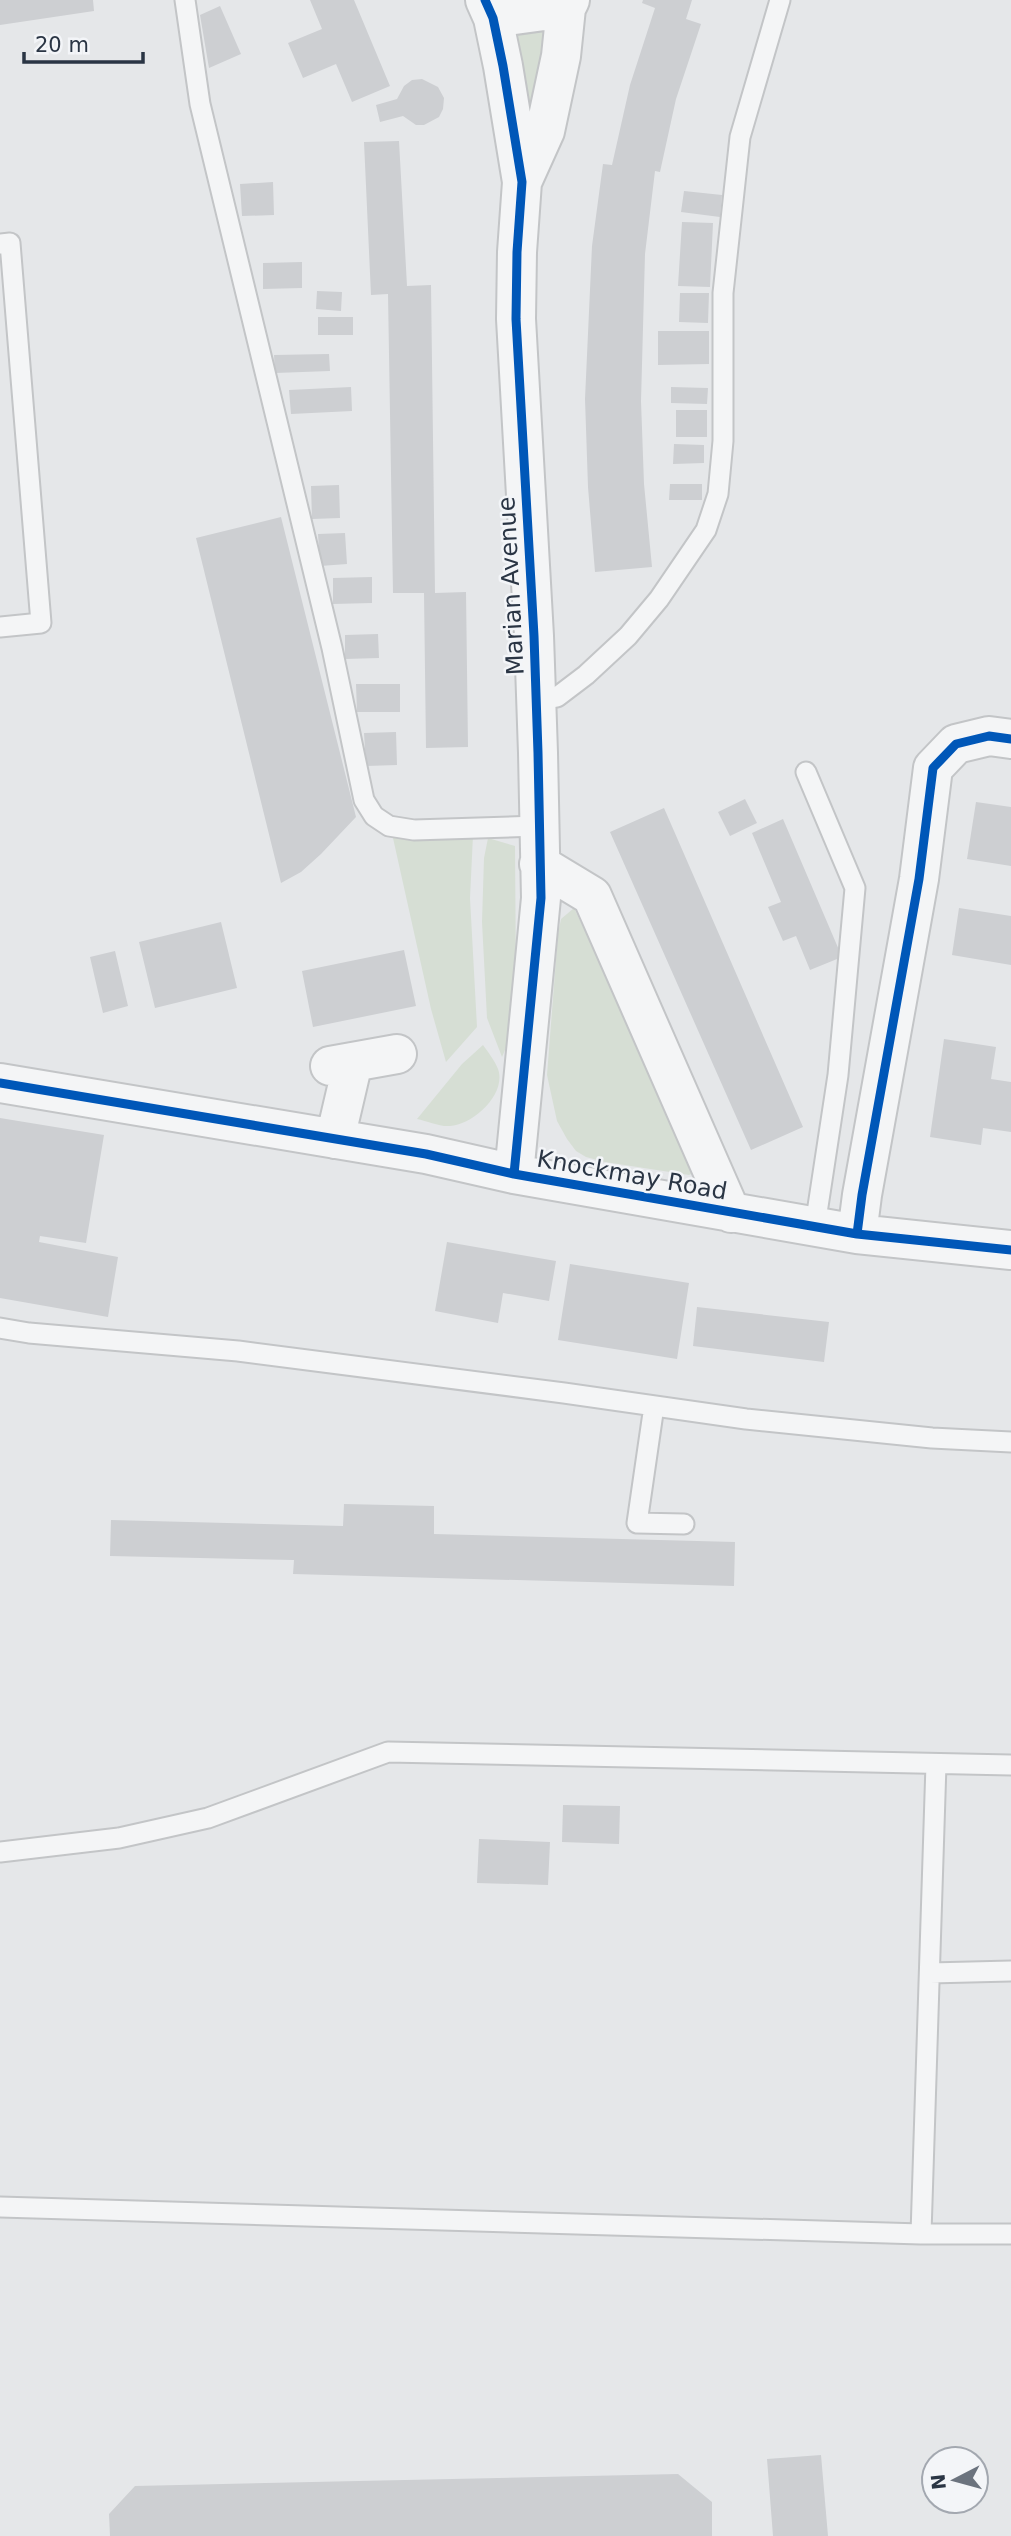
<svg xmlns="http://www.w3.org/2000/svg" width="1011" height="2536" viewBox="0 0 1011 2536" font-family="'DejaVu Sans',sans-serif">
<rect width="100%" height="100%" fill="#e5e7e9"/>
<path fill="#d6ded4" d="M 532,25 L 552,30 L 537,112 L 529,110 L 516,34 Z
M 473,835 L 470,898 L 477,1027 L 446,1062 L 431,1009 L 393,838 Z
M 488,838 L 515,846 L 516,982 L 512,1034 L 502,1057 L 487,1018 L 482,922 L 484,858 Z
M 574,908 L 696,1162 L 696,1172 L 689,1175 L 605,1162 L 586,1157 L 576,1151 L 567,1139 L 557,1121 L 547,1075 L 558,934 L 561,919 Z
M 483,1045 C 488,1052 495,1061 498,1069 C 507,1094 473,1125 450,1126 C 440,1127 427,1121 417,1119 L 462,1064 Z"/>
<path fill="#cdcfd2" d="M 0,0 L 93,0 L 94,11 L 0,25 Z
M 310,0 L 354,0 L 390,86 L 352,102 L 336,64 L 303,78 L 288,43 L 322,29 Z
M 643,0 L 692,0 L 686,19 L 701,24 L 676,99 L 660,172 L 655,171 L 645,254 L 641,401 L 644,484 L 652,567 L 595,572 L 588,487 L 585,399 L 592,246 L 603,164 L 612,165 L 630,85 L 655,8 L 642,3 Z
M 220,6 L 241,54 L 209,68 L 200,15 Z
M 422,79 L 438,87 L 444,98 L 443,109 L 439,117 L 424,125 L 416,125 L 403,116 L 380,122 L 376,105 L 397,99 L 404,86 L 412,80 Z
M 399,141 L 407,286 L 431,285 L 435,593 L 466,592 L 468,747 L 426,748 L 424,593 L 393,593 L 388,294 L 371,295 L 364,142 Z
M 273,182 L 274,215 L 242,216 L 240,184 Z
M 684,191 L 722,195 L 720,217 L 681,212 Z
M 682,222 L 713,223 L 710,287 L 678,286 Z
M 302,262 L 302,288 L 263,289 L 263,263 Z
M 317,291 L 342,292 L 341,311 L 316,309 Z
M 680,293 L 709,293 L 708,323 L 679,322 Z
M 318,317 L 353,317 L 353,335 L 318,335 Z
M 658,331 L 709,331 L 709,364 L 658,365 Z
M 329,354 L 330,371 L 275,373 L 274,355 Z
M 351,387 L 352,411 L 291,414 L 289,390 Z
M 671,387 L 708,388 L 707,404 L 671,403 Z
M 676,410 L 707,410 L 707,437 L 676,437 Z
M 674,444 L 704,445 L 704,463 L 673,464 Z
M 670,484 L 702,484 L 702,500 L 669,500 Z
M 339,485 L 340,518 L 312,519 L 311,486 Z
M 281,517 L 356,817 L 321,854 L 301,872 L 281,883 L 196,538 Z
M 345,533 L 347,564 L 320,566 L 318,534 Z
M 372,577 L 372,603 L 333,604 L 333,578 Z
M 378,634 L 379,658 L 345,659 L 345,635 Z
M 356,684 L 400,684 L 400,712 L 357,712 Z
M 396,732 L 397,765 L 366,766 L 364,733 Z
M 745,799 L 757,823 L 730,836 L 718,812 Z
M 976,802 L 1011,807 L 1011,866 L 967,859 Z
M 664,808 L 803,1127 L 751,1150 L 610,832 Z
M 783,819 L 842,957 L 810,970 L 796,936 L 783,941 L 768,907 L 781,902 L 752,833 Z
M 959,908 L 1011,916 L 1011,965 L 952,955 Z
M 221,922 L 237,988 L 155,1008 L 139,942 Z
M 404,950 L 416,1006 L 313,1027 L 302,971 Z
M 115,951 L 128,1006 L 103,1013 L 90,957 Z
M 944,1039 L 996,1047 L 991,1079 L 1011,1082 L 1011,1132 L 983,1128 L 981,1145 L 930,1137 Z
M 0,1118 L 104,1135 L 86,1243 L 40,1236 L 39,1242 L 118,1257 L 108,1317 L 0,1298 Z
M 447,1242 L 556,1261 L 549,1301 L 503,1293 L 498,1323 L 435,1311 Z
M 570,1264 L 689,1283 L 677,1359 L 558,1340 Z
M 697,1307 L 829,1322 L 824,1362 L 693,1346 Z
M 344,1504 L 434,1506 L 434,1534 L 735,1542 L 734,1586 L 293,1574 L 294,1560 L 110,1556 L 111,1520 L 343,1526 Z
M 563,1805 L 620,1806 L 619,1844 L 562,1842 Z
M 479,1839 L 550,1842 L 548,1885 L 477,1883 Z
M 821,2455 L 828,2536 L 773,2536 L 767,2459 Z
M 678,2474 L 712,2502 L 712,2536 L 110,2536 L 109,2514 L 135,2486 Z"/>
<g fill="none" stroke-linecap="round" stroke-linejoin="round">
<defs>
<path id="lane" d="M 185,0 L 200,104 L 332,648 L 364,800 L 374,816 L 389,826 L 414,830 L 538,826
M 0,244 L 10,243 L 41,623 L 0,627
M 536,701 L 557,697 L 586,675 L 628,636 L 659,599 L 706,530 L 718,494 L 723,441 L 723,293 L 740,137 L 780,0
M 806,772 L 855,888 L 838,1075 L 815,1226
M 0,1328 L 29,1333 L 238,1351 L 564,1393 L 746,1419 L 932,1438 L 1011,1442
M 654,1406 L 637,1523 L 684,1524
M 0,1852 L 119,1838 L 208,1818 L 388,1752 L 1011,1765
M 930,1973 L 1011,1971
M 0,2207 L 921,2234 L 1011,2234
M 921,2234 L 936,1764"/>
<path id="street" d="M 485,0 L 493,18 L 503,66 L 522,182 L 517,252 L 516,319 L 534,636 L 538,753 L 541,898 L 514,1174
M 493,18 L 566,8
M 522,182 L 545,131 L 561,56 L 566,8 L 570,0
M 539,864 L 592,896 L 731,1213
M 330,1066 L 397,1054
M 0,1083 L 426,1154 L 514,1174 L 857,1234 L 1011,1250
M 335,1139 L 353,1062
M 857,1234 L 862,1195 L 919,879 L 933,768 L 956,744 L 989,736 L 1011,739"/>
</defs>
<use href="#lane" stroke="#c3c5c7" stroke-width="23"/>
<use href="#street" stroke="#c3c5c7" stroke-width="42"/>
<use href="#lane" stroke="#f4f5f6" stroke-width="19"/>
<use href="#street" stroke="#f4f5f6" stroke-width="38"/>
<defs>
<path id="cycleway" d="M 485,0 L 493,18 L 503,66 L 522,182 L 517,252 L 516,319 L 534,636 L 538,753 L 541,898 L 514,1174
M 0,1083 L 426,1154 L 514,1174 L 857,1234 L 1011,1250
M 857,1234 L 862,1195 L 919,879 L 933,768 L 956,744 L 989,736 L 1011,739"/>
</defs>
<use href="#cycleway" stroke="#f3f5f8" stroke-width="13"/>
<use href="#cycleway" stroke="#0057b8" stroke-width="9"/>
</g>
<g text-anchor="middle" dominant-baseline="central" stroke-width="5" stroke-linejoin="round" paint-order="stroke">
<g font-size="24" fill="#2a3544" stroke="#f3f5f8">
<text transform="translate(511 586) rotate(-93)">Marian Avenue</text>
<text transform="translate(632 1175) rotate(10)">Knockmay Road</text>
</g>
</g>
<g transform="translate(955 2480) rotate(264)"><circle r="33" fill="#f3f5f8" stroke="#a3a8b0" stroke-width="2"/>
<path d="M0-5L12 26L0 18L-12 26Z" fill="#6b737e"/>
<text y="-10" font-size="19" font-weight="bold" text-anchor="middle" fill="#2a3544">N</text>
</g>
<path d="M24 52v10h119v-10" fill="none" stroke="#2a3544" stroke-width="3.5"/>
<text x="35" y="52" font-size="21" fill="#2a3544" stroke="#f3f5f8" stroke-width="5" paint-order="stroke">20 m</text>
</svg>
